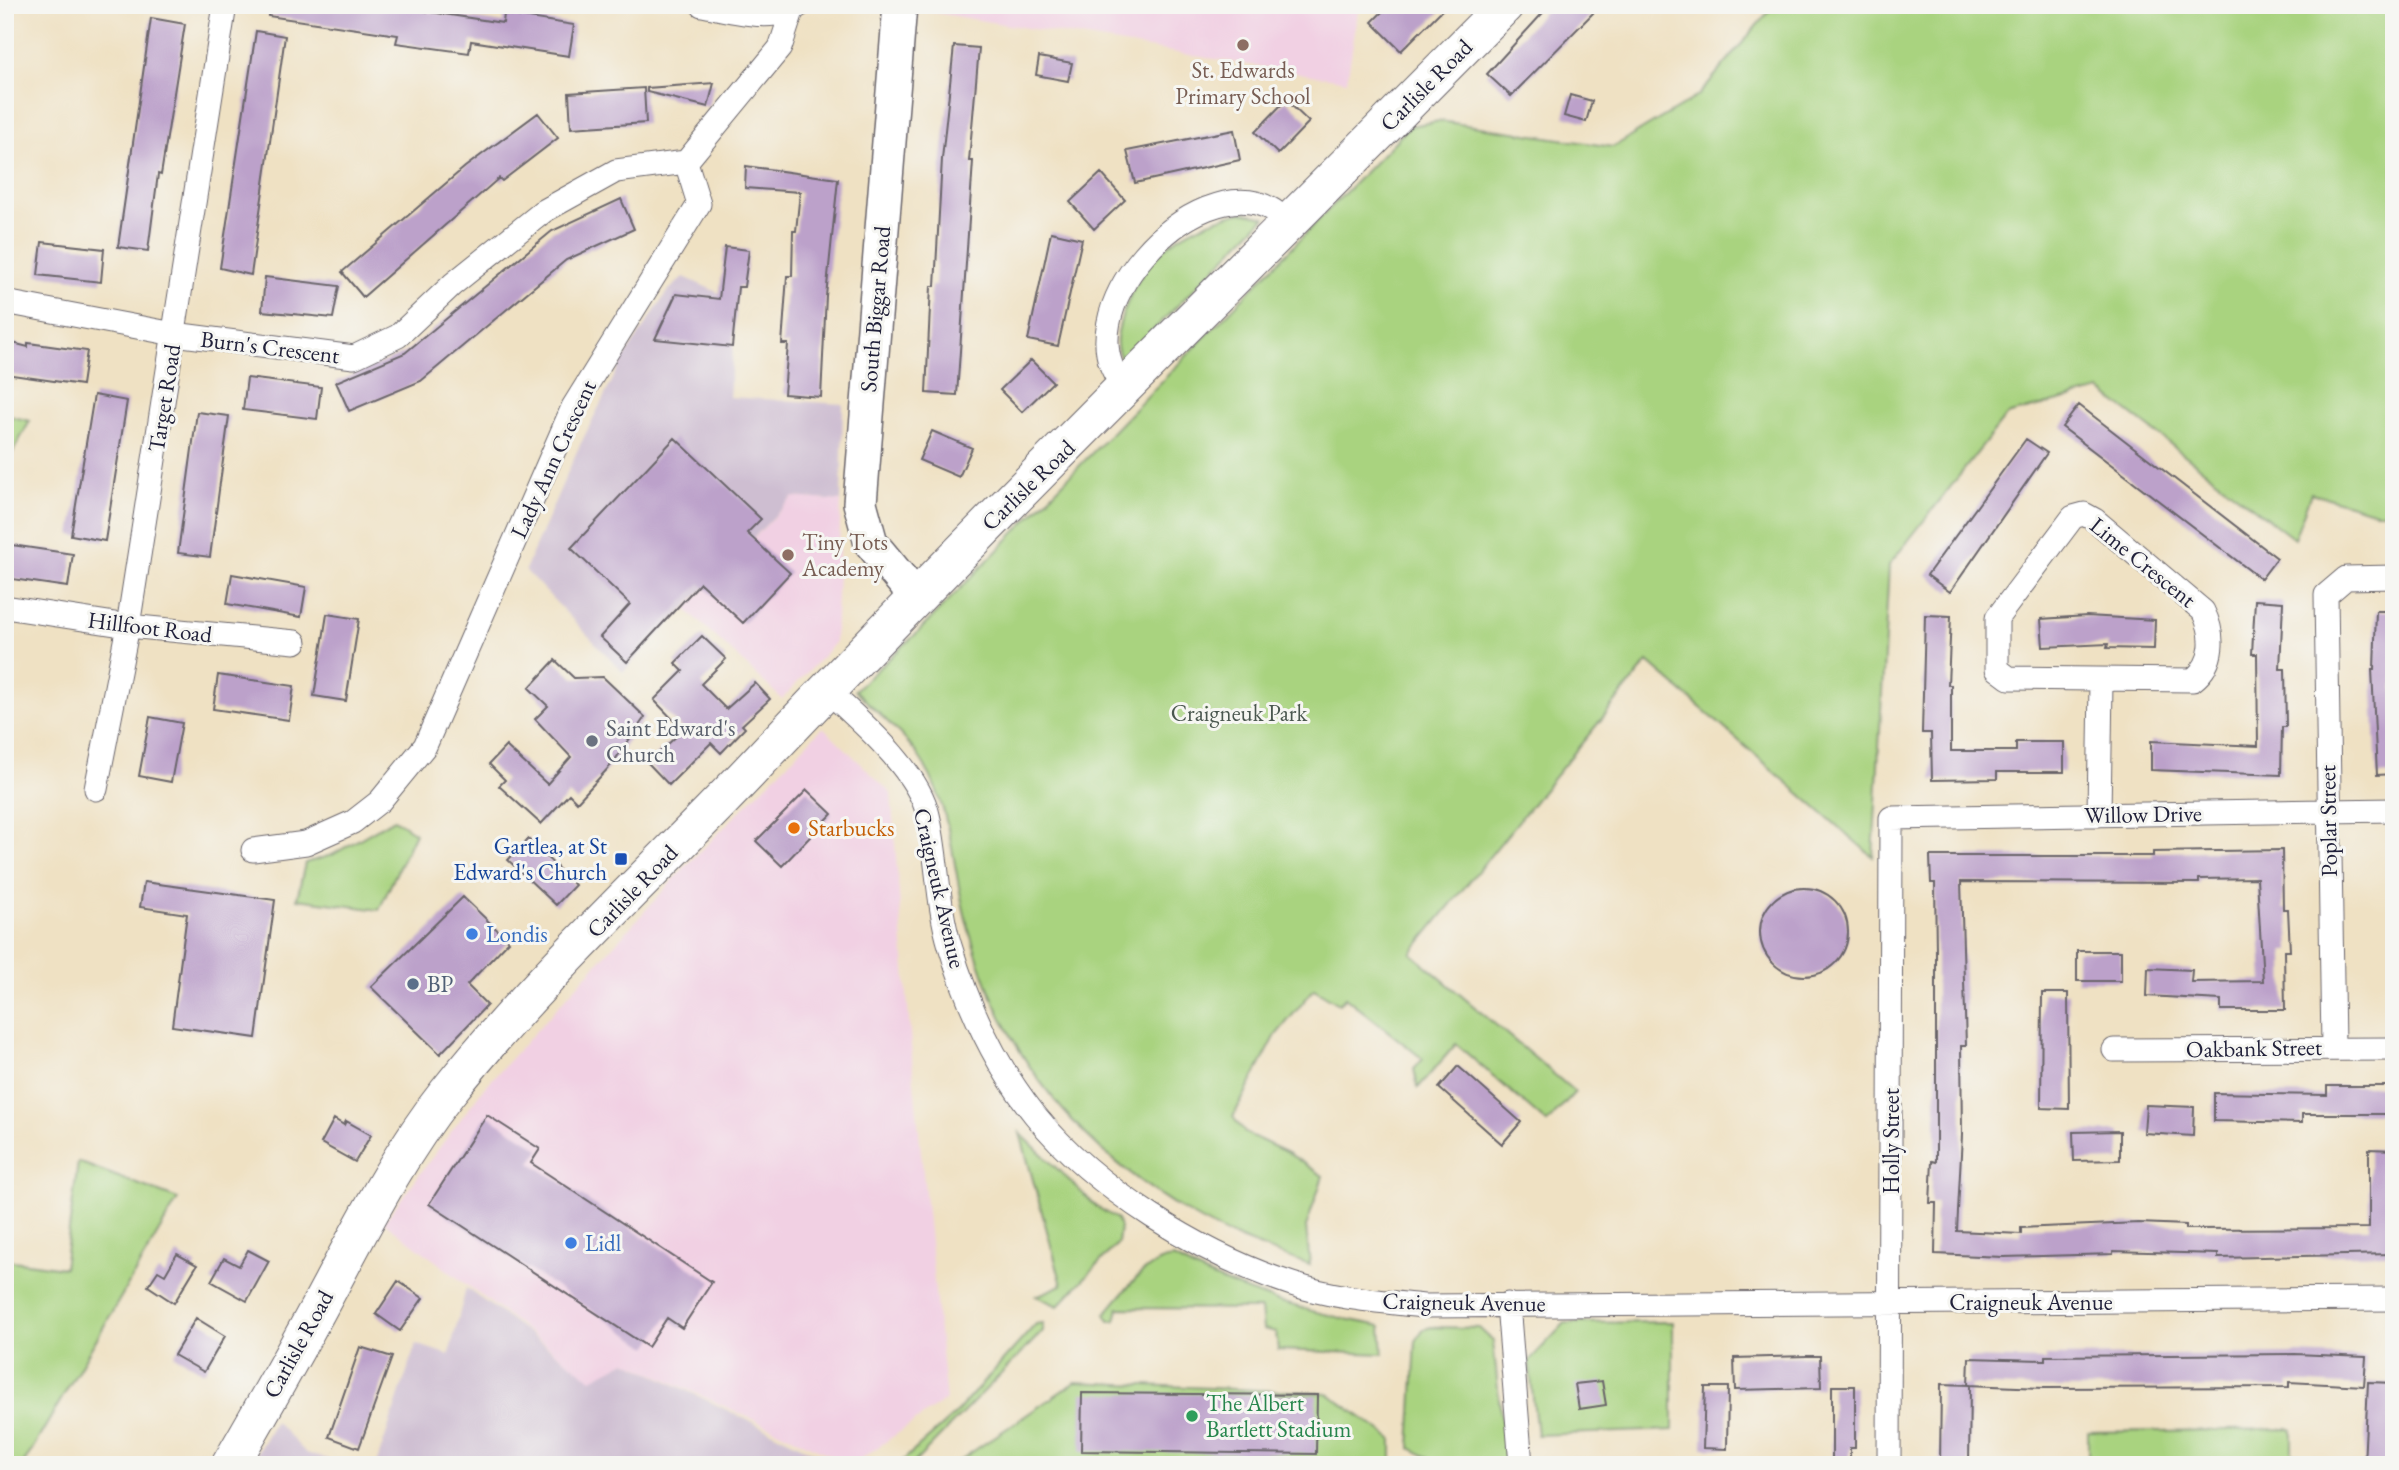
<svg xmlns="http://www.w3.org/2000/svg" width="2399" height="1470" viewBox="0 0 2399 1470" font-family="'EB Garamond',serif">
<rect width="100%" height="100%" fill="#f6f6f2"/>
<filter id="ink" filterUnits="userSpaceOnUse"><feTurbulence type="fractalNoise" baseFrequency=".0143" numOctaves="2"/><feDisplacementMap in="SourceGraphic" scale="14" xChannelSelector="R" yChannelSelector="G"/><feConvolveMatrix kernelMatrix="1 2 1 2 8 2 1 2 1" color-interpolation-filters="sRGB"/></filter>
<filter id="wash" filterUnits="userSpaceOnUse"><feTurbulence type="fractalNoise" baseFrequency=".00686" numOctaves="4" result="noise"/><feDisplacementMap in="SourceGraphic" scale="28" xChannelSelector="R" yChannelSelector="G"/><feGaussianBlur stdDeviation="1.57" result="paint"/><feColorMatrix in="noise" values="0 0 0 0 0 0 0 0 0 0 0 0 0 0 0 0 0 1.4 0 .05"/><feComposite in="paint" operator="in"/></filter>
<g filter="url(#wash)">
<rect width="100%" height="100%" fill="#efe1c3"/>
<path fill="#f1d0e3" d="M 918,5 L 1359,5 L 1347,81 L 918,10 Z
M 793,497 L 841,501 L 835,643 L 782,699 L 686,609 Z
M 823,727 L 891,793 L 914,1083 L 946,1400 L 852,1465 L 626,1361 L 592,1380 L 384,1222 L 483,1089 L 684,868 Z"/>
<path fill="#cebed1" d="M 684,277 L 737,301 L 729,397 L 843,404 L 841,501 L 793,497 L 623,672 L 525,570 L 577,451 L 622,361 L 668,291 Z
M 466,1288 L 592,1379 L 626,1361 L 840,1465 L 376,1465 L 416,1344 L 449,1355 Z
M 275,1421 L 306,1453 L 349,1465 L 250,1465 Z"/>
<path fill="#a9d37f" stroke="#667a5d" stroke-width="2" d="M 1774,5 L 2394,5 L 2394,512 L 2376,512 L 2311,493 L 2294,539 L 2100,390 L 2007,415 L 1889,565 L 1873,857 L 1648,662 L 1411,953 L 1575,1092 L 1547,1123 L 1456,1044 L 1418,1088 L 1414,1069 L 1423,1059 L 1345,997 L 1339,1004 L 1314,989 L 1276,1035 L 1233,1117 L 1245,1133 L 1288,1153 L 1323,1176 L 1306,1227 L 1310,1265 C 1269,1250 1226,1236 1188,1213 C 1090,1154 1015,1072 979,962 C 973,944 967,925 963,906 C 951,853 949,796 915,751 C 898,729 874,710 855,690 L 917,633 L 1410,126 L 1440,121 L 1613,147 L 1698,96 Z
M 1242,212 L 1265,217 L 1123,361 C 1113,348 1117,334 1121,320 C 1141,256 1178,227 1242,212 Z
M 5,415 L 30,421 L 5,466 Z
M 394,819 L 415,833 L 379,910 L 297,899 L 305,863 L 332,855 Z
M 1020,1133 L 1097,1207 L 1117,1219 L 1120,1227 L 1118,1243 L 1058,1306 L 1036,1296 L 1062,1285 Z
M 78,1162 L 178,1199 L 23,1465 L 5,1465 L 5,1260 L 64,1268 Z
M 1173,1258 C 1239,1293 1307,1313 1381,1326 L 1383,1354 L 1278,1350 L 1276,1332 L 1263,1329 L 1261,1309 L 1118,1308 L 1115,1321 L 1109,1321 L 1105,1314 C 1124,1293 1144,1261 1173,1258 Z
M 1673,1322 L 1673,1430 L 1537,1435 L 1529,1361 L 1565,1323 Z
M 1043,1323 L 1043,1331 L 912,1465 L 898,1465 L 954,1415 L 1036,1324 Z
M 1432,1327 L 1479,1328 L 1493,1341 L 1506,1465 L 1428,1465 L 1428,1457 L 1410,1448 L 1416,1341 L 1424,1329 Z
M 1075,1382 L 1327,1393 L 1392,1439 L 1392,1465 L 953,1465 Z
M 2292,1429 L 2292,1454 L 2302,1454 L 2302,1465 L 2088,1465 L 2088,1432 Z"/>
<g id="blocks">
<path fill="#bca1ca" d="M 269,5 L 385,5 L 503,23 L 504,14 L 574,25 L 569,56 L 471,41 L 469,53 L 396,43 L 398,35 L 268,16 Z
M 1389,5 L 1447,5 L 1401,51 L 1372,22 Z
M 1550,5 L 1601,5 L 1511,96 L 1487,74 Z
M 151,18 L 185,24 L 161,175 L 158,174 L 148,251 L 118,247 Z
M 256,31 L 285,36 L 251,275 L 220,268 Z
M 954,46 L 979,48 L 969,161 L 973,161 L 957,395 L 926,393 L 931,286 L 935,286 L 942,159 Z
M 1039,57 L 1072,63 L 1068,81 L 1036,75 Z
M 714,83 L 708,107 L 647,92 L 647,88 Z
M 644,88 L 646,123 L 571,128 L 569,93 Z
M 1570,95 L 1592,101 L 1586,122 L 1564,116 Z
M 1286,100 L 1309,122 L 1278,154 L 1255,132 Z
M 538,113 L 558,138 L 502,181 L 499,178 L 363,297 L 342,272 L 465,167 Z
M 1234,130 L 1240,160 L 1135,183 L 1127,151 Z
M 746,166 L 838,179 L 826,296 L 821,397 L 784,394 L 788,344 L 782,344 L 787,276 L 792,276 L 793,231 L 796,231 L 800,192 L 745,188 Z
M 1101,173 L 1125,200 L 1094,229 L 1070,202 Z
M 621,199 L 634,229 L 566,260 L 421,381 L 349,411 L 336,382 L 405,353 L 552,231 Z
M 1051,232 L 1082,239 L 1058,346 L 1028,340 Z
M 42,242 L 104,249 L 101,282 L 38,275 Z
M 725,247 L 749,250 L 744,287 L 738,287 L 732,347 L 655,339 L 676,294 L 719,299 Z
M 265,277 L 339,286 L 333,318 L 262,311 Z
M 5,341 L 28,347 L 28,343 L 87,351 L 82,385 L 5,374 Z
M 1031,360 L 1053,382 L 1022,412 L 1000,390 Z
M 247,378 L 321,387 L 317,419 L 243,410 Z
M 94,395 L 127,401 L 105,541 L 71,535 Z
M 2079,405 L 2277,558 L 2261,579 L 2062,427 Z
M 197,412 L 229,416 L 210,557 L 178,553 Z
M 932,431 L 972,448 L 959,477 L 919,460 Z
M 675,438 L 761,519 L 747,533 L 790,573 L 743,623 L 700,583 L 627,662 L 600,637 L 630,604 L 571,548 Z
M 2026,439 L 2047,453 L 1950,592 L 1927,575 Z
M 5,544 L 73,554 L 68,587 L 5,578 Z
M 232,574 L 306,587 L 301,617 L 227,604 Z
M 2255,600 L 2283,602 L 2280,669 L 2285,669 L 2286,727 L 2282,727 L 2281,775 L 2151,770 L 2151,741 L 2258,746 L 2257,654 L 2252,654 Z
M 2376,611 L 2394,611 L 2394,774 L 2377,775 L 2372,669 L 2374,669 Z
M 327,614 L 359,619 L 346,701 L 314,696 Z
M 1925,615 L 1951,616 L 1948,685 L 1951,685 L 1951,751 L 2016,751 L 2016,742 L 2064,742 L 2064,772 L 1997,772 L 1997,779 L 1932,780 L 1931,733 L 1922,733 Z
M 2087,616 L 2155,620 L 2154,649 L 2107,648 L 2108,644 L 2043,647 L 2041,619 Z
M 702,636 L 726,659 L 701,684 L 726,709 L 755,683 L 770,699 L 742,725 L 745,728 L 721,753 L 711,743 L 669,785 L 648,763 L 683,730 L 654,700 L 683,671 L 675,663 Z
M 555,660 L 574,678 L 603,677 L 645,717 L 612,764 L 577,802 L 569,794 L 541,824 L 499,786 L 505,780 L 489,764 L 506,746 L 547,784 L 571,757 L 535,719 L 548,706 L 529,688 Z
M 218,675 L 294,686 L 289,720 L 213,709 Z
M 150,717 L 182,723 L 171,782 L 139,776 Z
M 807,790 L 832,814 L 782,866 L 756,841 Z
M 528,839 L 575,885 L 556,905 L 508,860 Z
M 2282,850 L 2283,909 L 2288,909 L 2290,951 L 2284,951 L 2285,1010 L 2221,1010 L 2221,1000 L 2147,996 L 2148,968 L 2192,970 L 2191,982 L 2263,981 L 2257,878 L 2199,879 L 2199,883 L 1961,882 L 1966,1046 L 1961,1046 L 1962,1135 L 1957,1231 L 2021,1234 L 2021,1228 L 2139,1223 L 2186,1225 L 2186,1229 L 2369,1228 L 2369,1149 L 2394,1150 L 2394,1205 L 2389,1205 L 2391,1254 L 2218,1258 L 2218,1254 L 2113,1251 L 2113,1254 L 2003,1257 L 1935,1254 L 1936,1203 L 1930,1203 L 1932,1161 L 1936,1162 L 1936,952 L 1935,883 L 1931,883 L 1930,856 L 2153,856 L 2153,852 Z
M 144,882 L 275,900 L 256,1038 L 172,1026 L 187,914 L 140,907 Z
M1760 932a44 44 0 1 1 88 0a44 44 0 1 1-88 0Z
M 463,897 L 509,941 L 467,985 L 487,1005 L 440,1054 L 371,987 Z
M 2077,951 L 2121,951 L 2121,981 L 2077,981 Z
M 2042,993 L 2068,993 L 2069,1109 L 2041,1108 Z
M 1458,1066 L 1521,1122 L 1502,1144 L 1439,1088 Z
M 2327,1086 L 2389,1086 L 2390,1114 L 2302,1114 L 2302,1123 L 2214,1121 L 2214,1093 L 2327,1095 Z
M 2146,1105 L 2194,1107 L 2193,1136 L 2144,1133 Z
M 487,1115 L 540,1149 L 531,1163 L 712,1282 L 682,1328 L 667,1318 L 648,1347 L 429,1204 Z
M 334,1119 L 344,1125 L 346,1121 L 371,1135 L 355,1162 L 321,1143 Z
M 2120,1131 L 2120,1160 L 2074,1161 L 2073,1132 Z
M 248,1250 L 269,1261 L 247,1301 L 211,1281 L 224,1258 L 239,1266 Z
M 177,1254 L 197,1265 L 174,1303 L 148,1286 L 158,1271 L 165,1275 Z
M 398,1281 L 423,1298 L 400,1331 L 376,1314 Z
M 196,1318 L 225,1336 L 204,1372 L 174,1355 Z
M 360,1347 L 392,1357 L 359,1448 L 329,1437 Z
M 2295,1354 L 2366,1357 L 2364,1386 L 2289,1382 L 2289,1387 L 2045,1388 L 1968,1385 L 1969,1358 L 2045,1360 L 2045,1356 Z
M 1807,1356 L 1820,1356 L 1821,1388 L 1735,1390 L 1734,1358 Z
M 1602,1381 L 1606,1405 L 1579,1409 L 1575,1384 Z
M 2368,1382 L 2394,1383 L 2393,1465 L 2364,1465 Z
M 1941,1384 L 1970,1385 L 1969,1465 L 1940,1465 Z
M 1832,1386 L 1855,1386 L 1855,1448 L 1850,1448 L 1850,1465 L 1832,1465 Z
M 1705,1387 L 1728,1387 L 1727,1449 L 1703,1448 Z
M 1082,1393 L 1317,1395 L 1316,1454 L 1081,1451 Z"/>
</g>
</g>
<g filter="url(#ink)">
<use href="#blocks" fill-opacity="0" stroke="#6a656b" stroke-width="2"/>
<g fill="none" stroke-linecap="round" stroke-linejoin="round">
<defs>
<path id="street" d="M 702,5 C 731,10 774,24 800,5
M 5,302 L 174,334 L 354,357 L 398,336 L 453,284 L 544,211 L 616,171 L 686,162
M 1126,388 C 1056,316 1196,166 1271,209 C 1277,212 1282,218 1287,223
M 2084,514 L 2095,520 L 2203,611 C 2215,635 2215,663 2193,680 L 2009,678 L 1997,669 L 1997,618 L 2073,517 Z
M 5,607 L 128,626 L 295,642
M 827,690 C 860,721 918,770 928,815 C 938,858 937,904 950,946 C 968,1006 995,1065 1035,1115 C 1095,1189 1202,1255 1292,1284 C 1334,1298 1379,1301 1423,1306 L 2394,1299
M 96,789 L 128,626 L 225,5
M 2099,815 L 2101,682
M 253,850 L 306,843 L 353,822 L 380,801 L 425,746 L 573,407 L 699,204 L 686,162 L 780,48 L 792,11
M 2333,1047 L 2326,595 L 2346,578 L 2394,577
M 2114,1050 L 2394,1049
M 1508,1304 L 1521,1465
M 1889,1465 L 1891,818 L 2394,810"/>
<path id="secondary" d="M 900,5 L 860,503 L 871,543 L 915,596"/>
<path id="primary" d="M 230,1465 C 263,1408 295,1352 326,1294 C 363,1225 398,1155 447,1093 C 538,978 648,878 749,772 C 995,511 1253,261 1505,5"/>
</defs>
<use href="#street" stroke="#6a656b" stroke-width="25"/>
<use href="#secondary" stroke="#6a656b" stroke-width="36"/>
<use href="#primary" stroke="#6a656b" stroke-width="39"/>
<use href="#street" stroke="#fff" stroke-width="23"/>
<use href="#secondary" stroke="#fff" stroke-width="33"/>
<use href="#primary" stroke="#fff" stroke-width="37"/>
</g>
</g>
<g fill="#8d6e63" stroke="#f6f6f2" stroke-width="2.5">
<circle cx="1243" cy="45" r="7"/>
<circle cx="788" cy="555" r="7"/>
</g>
<circle fill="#6b7280" stroke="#f6f6f2" stroke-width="2.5" cx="592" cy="741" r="7"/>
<circle fill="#e8710a" stroke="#f6f6f2" stroke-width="2.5" cx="794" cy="828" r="7"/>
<rect fill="#1a4fb4" stroke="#f6f6f2" stroke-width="2.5" x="614" y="852" width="14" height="14" rx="3.5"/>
<g fill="#3f7fe0" stroke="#f6f6f2" stroke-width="2.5">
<circle cx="472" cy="934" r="7"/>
<circle cx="571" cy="1243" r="7"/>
</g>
<circle fill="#5c6f8a" stroke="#f6f6f2" stroke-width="2.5" cx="413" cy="984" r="7"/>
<circle fill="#2e9e5b" stroke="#f6f6f2" stroke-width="2.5" cx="1192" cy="1416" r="7"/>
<g text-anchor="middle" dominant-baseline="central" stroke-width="6" stroke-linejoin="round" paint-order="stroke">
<g font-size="23" fill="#785e54" stroke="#f6f6f2">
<text x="1243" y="70">St. Edwards<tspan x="1243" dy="26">Primary School</tspan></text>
<text x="802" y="542" text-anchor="start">Tiny Tots<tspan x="802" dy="26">Academy</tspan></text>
</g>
<g font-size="23" fill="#22223b" stroke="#f6f6f2">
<text transform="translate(1426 85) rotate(-45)">Carlisle Road</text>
<text transform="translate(875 309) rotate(-85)">South Biggar Road</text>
<text transform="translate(270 347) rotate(7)">Burn's Crescent</text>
<text transform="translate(164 398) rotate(-81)">Target Road</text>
<text transform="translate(553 459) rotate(-65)">Lady Ann Crescent</text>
<text transform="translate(1028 485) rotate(-44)">Carlisle Road</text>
<text transform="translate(2143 562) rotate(39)">Lime Crescent</text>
<text transform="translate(150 627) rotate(7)">Hillfoot Road</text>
<text transform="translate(2143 814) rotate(-1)">Willow Drive</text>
<text transform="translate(2328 821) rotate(-91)">Poplar Street</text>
<text transform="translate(940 888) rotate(77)">Craigneuk Avenue</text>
<text transform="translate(632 891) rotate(-46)">Carlisle Road</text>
<text transform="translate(2254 1048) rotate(-1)">Oakbank Street</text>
<text transform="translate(1891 1141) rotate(-90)">Holly Street</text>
<text transform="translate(1464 1302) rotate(1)">Craigneuk Avenue</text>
<text x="2031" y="1302">Craigneuk Avenue</text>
<text transform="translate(298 1344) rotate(-61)">Carlisle Road</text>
</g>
<g font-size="23" fill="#4a574f" stroke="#f6f6f2">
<text x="1239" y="713">Craigneuk Park</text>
</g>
<g font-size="23" fill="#5b616d" stroke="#f6f6f2" text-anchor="start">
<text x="606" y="728">Saint Edward's<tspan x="606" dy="26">Church</tspan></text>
</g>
<g font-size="23" fill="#c56008" stroke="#f6f6f2" text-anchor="start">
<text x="808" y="828">Starbucks</text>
</g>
<g font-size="23" fill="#164399" stroke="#f6f6f2" text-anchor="end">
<text x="607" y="846">Gartlea, at St<tspan x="607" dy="26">Edward's Church</tspan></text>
</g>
<g font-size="23" fill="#366cbe" stroke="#f6f6f2" text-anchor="start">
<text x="486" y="934">Londis</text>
<text x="585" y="1243">Lidl</text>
</g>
<g font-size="23" fill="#4e5e75" stroke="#f6f6f2" text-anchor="start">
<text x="427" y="984">BP</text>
</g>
<g font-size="23" fill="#27864d" stroke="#f6f6f2" text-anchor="start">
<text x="1206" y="1403">The Albert<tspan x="1206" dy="26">Bartlett Stadium</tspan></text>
</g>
</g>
<rect width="2399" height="1470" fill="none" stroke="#f6f6f2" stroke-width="28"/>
</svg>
